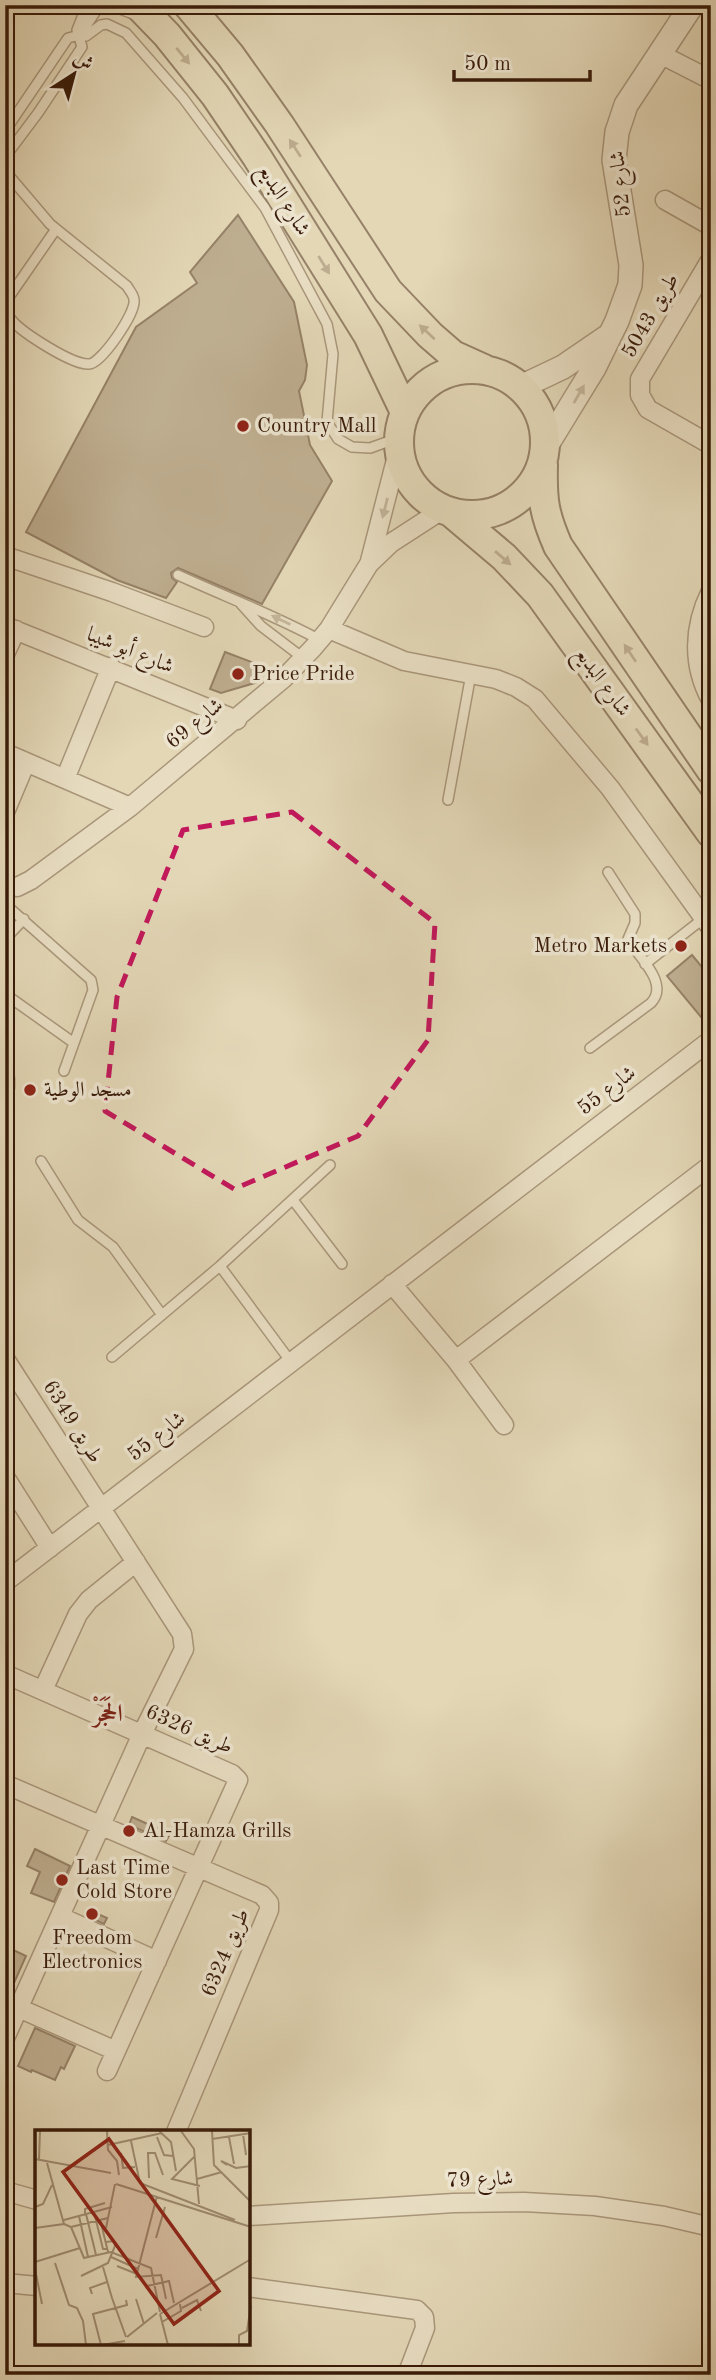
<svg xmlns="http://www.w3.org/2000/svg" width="716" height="2380" viewBox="0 0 716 2380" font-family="'Old Standard TT',Amiri,serif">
<rect width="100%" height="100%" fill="#e3d7b7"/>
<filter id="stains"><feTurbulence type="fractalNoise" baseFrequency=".00286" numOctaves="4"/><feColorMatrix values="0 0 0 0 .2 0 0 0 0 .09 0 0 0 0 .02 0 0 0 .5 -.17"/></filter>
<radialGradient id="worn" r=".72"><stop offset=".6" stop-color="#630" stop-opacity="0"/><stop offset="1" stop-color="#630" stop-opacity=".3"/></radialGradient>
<path fill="#917d63" stroke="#391b09" stroke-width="2" d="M 238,215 L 294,302 L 307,365 L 305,380 L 299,391 L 310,445 L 332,481 L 262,604 L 178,568 L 171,573 L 172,578 L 177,582 L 166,598 L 117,580 L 26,532 L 136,327 L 197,283 L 190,272 Z
M 225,652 L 262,666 L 258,682 L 221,693 L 210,689 Z
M 692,955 L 711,978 L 711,1029 L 667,976 Z
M 132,1817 L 170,1834 L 166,1841 L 129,1825 Z
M 35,1849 L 70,1866 L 54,1902 L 31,1893 L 40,1872 L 27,1866 Z
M 91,1911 L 107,1918 L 104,1924 L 89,1917 Z
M 9,1948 L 26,1956 L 10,1992 L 5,1991 L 5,1957 Z
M 35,2028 L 75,2046 L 64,2069 L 61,2067 L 55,2080 L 32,2070 L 31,2072 L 18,2066 Z"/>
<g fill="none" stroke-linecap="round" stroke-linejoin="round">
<defs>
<path id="service" d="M 110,5 L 138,16
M 80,35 L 86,36 L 101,25 L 107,24 L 126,33 L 183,98 L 265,208 L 327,324 L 333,354 L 327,422 L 338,439 L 352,447 L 370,448 L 398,438
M 5,131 L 68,38 L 80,35 L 100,5
M 5,157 L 38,113 L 82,47 L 77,30 L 87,5
M 5,171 L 50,224 L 127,286 C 129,290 134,295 134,300 C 136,313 101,364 89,364 C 72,365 19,331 10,318 C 5,311 7,305 9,297 L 56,229
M 178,575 C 226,597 274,615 320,640
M 241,604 L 261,626 L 303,658
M 448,800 L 471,674
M 5,904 L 91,980 L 93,990 L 64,1071
M 5,939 L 24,919
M 645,964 L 704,918
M 5,994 L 74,1043
M 590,1048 L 651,1003 C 670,983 638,957 628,939 L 635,923 L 635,914 L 608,872
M 41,1161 L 78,1220 L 113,1247 L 162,1315
M 293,1200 L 342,1264
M 220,1266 L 291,1362
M 112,1357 L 220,1266 L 330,1165"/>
<path id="minor" d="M 660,54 L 711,80
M 665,200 L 711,226
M 711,259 L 640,379 L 640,395 L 648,409 L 711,445
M 5,556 L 112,592 L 204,627
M 370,561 L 398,452
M 711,591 C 693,627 692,665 711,700
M 5,626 L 237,720
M 329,629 L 404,661 L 496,679 L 516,687 L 535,699 L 610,788 L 711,928
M 5,654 L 16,630
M 5,753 L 130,807
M 65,779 L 111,667
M 5,812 L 26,762
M 17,887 L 31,880 L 130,807 L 284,678 L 313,648 L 329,629 L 369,564 L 391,543 L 442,510
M 5,1078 L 5,1088
M 392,1284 L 456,1360 L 504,1425
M 5,1359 L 182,1634 L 184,1649 L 142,1734 L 5,2038
M 456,1360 L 711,1165
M 5,1477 L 50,1548
M 5,1582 L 711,1040
M 5,1674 L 232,1774 L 238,1780 L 107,2071
M 43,1690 L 78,1614 L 89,1600 L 136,1562
M 7,1785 L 262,1895 L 269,1903 L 269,1910 L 176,2132
M 61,1917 L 157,1961
M 5,2002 L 116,2051
M 5,2191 L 37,2200
M 248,2216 L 454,2203 L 524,2202 L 595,2206 L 664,2216 L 711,2227
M 5,2283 L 37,2286
M 248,2287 L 417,2310 L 424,2317 L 425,2328 L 407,2375"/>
<path id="tertiary" d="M 521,387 L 563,367 L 607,337
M 545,448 L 594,368 L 617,321 L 630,285 L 631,265 L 614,160 L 617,132 L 626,105 L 692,5"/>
<path id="primary" d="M 138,5 L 167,35 L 215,95 L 257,157 L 368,335 L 404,410
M 188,5 L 230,55 L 279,124 L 388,291 L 430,335 L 453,355 L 484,369
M399 442a73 73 0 1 1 146 0a73 73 0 1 1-146 0Z
M 543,465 C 542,500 544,514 558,546 L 711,770
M 452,513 L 504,557 L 540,595 L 711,833"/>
</defs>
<use href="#service" stroke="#644a34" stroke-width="12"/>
<use href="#minor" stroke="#644a34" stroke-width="21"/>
<use href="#tertiary" stroke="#644a34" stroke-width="26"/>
<use href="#primary" stroke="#391b09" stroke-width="32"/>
<use href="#service" stroke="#ede5d0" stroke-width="9"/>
<use href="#minor" stroke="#ede5d0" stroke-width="18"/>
<use href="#tertiary" stroke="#ede5d0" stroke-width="23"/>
<use href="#primary" stroke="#e3d7b7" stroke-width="28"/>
</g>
<defs><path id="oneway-solid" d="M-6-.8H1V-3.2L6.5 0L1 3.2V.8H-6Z" transform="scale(1.75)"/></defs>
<g fill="#8e7960">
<use href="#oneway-solid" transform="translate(183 56) rotate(51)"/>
<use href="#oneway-solid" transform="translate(295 148) rotate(-123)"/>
<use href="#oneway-solid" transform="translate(324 265) rotate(58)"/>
<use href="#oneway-solid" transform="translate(427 332) rotate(-137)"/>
<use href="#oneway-solid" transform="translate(503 558) rotate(41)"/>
<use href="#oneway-solid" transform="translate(630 653) rotate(-124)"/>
<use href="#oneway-solid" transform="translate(642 737) rotate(54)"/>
</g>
<g fill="#9c8a76">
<use href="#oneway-solid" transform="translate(579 394) rotate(-60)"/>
<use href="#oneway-solid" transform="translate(385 508) rotate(104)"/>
<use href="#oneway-solid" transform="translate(281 620) rotate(-154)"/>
</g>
<path d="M0 0H716V2380H0ZM 292,812 L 435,923 L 428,1040 L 358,1136 L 234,1189 L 105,1111 L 117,997 L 183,830 Z" fill="#e3d7b7" fill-opacity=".55" fill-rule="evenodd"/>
<path fill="none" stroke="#c2185b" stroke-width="5" stroke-dasharray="14 9" stroke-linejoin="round" d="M 292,812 L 435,923 L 428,1040 L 358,1136 L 234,1189 L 105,1111 L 117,997 L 183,830 Z"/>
<g fill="#8f2418" stroke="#ede5d0" stroke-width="2.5">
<circle cx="243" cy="426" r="7"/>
<circle cx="238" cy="674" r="7"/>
<circle cx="681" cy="946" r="7"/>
<circle cx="30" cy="1090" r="7"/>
<circle cx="129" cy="1831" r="7"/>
<circle cx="62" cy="1880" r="7"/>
<circle cx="92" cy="1914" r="7"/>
</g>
<g text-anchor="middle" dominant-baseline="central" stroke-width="7" stroke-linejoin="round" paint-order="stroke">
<g font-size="21" fill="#391b09" stroke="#ede5d0">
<text transform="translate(621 184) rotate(-96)">شارع 52</text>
<text transform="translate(283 200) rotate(58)">شارع البديع</text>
<text transform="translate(651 316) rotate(-60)">طريق 5043</text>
<text transform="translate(130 651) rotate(22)">شارع أبو شيبا</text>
<text transform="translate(602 682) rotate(54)">شارع البديع</text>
<text transform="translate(195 724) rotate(-39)">شارع 69</text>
<text transform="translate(607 1091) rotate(-37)">شارع 55</text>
<text transform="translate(72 1422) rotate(58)">طريق 6349</text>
<text transform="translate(157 1437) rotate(-38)">شارع 55</text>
<text transform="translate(189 1730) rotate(24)">طريق 6326</text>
<text transform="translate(226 1953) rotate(-67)">طريق 6324</text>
<text transform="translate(480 2180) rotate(-2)">شارع 79</text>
</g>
<g font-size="21" fill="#391b09" stroke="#ede5d0" text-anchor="start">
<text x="257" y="426">Country Mall</text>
<text x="252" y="674">Price Pride</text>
<text x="667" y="946" text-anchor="end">Metro Markets</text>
<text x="44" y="1090">مسجد الوطية</text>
<text x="143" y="1831">Al-Hamza Grills</text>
<text x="76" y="1868">Last Time<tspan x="76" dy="24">Cold Store</tspan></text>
<text x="92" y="1938" text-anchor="middle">Freedom<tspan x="92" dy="24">Electronics</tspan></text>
</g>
<g font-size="24" font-weight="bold" fill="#7a1f14" stroke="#ede5d0">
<text x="108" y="1715">الحَجَرْ</text>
</g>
</g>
<g transform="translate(35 2130)">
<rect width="215" height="215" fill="#e3d7b7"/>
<path fill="none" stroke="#9f8c71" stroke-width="2" d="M 72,1 L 73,20 L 82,31 L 84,45M 124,1 L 136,12 L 141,41M 146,1 L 159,19 L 164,74M 177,1 L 179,35 L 216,72M 208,4 L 211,25M 122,7 L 129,25 L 138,26M 194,7 L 199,34M 177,9 L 216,3M 96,11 L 105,53 L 200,90M 73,15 L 127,3M 86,23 L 88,38 L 100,37M 159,27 L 137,49 L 165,56M 0,29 L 76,43M 4,29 L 5,1M 12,33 L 29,94 L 36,97 L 49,128 L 53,127M 192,35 L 186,31 L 201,38 L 216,36M 114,48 L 113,23 L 120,23 L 128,45M 162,49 L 187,42M 81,54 L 216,97M 122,66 L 101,147 L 126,145 L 131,169M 0,77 L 8,74 L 17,55M 59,82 L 68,119 L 72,119M 50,84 L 50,79 L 70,73M 51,84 L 61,125M 44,86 L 53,127M 65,89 L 73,122M 29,90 L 77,77M 36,97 L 73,88M 0,98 L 29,94M 71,98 L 80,54M 121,108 L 130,77M 53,127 L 76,122 L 116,138 L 125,182M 76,127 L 103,139M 0,132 L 45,118M 20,133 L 34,175 L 42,178 L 48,191 L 51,215M 82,136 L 102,144M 68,137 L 77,168M 0,139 L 7,174M 46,146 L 73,133 L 80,116 L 79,111 L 71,112M 112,156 L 134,151 L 139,173M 57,164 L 55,158 L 72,152M 77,168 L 91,207M 101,169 L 109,194M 147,178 L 162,170 L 166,181M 125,184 L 216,129M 125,184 L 133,215M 127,192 L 146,181 L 145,174M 92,207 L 122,183M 66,215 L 58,184 L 92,175 L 91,170M 67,215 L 90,211M 204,215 L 204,205 L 212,201 L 216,175"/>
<path fill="#8f2418" fill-opacity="0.15" stroke="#8f2418" stroke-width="3.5" d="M 74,9 L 184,161 L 139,194 L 28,42 Z"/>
<rect width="215" height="215" fill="none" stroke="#391b09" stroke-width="3.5"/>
</g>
<rect width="716" height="2380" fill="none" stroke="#e3d7b7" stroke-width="28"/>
<rect x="7" y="7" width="702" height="2366" fill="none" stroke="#391b09" stroke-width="3.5"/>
<rect x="14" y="14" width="688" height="2352" fill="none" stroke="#391b09" stroke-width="2"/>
<g transform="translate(74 74) rotate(36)" stroke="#ede5d0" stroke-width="5" paint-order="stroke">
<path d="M0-5L12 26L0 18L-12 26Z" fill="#391b09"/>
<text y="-10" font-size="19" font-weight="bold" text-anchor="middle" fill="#391b09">ش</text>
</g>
<path d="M454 70v10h136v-10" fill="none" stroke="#391b09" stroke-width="3.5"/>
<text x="464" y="70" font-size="21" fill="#391b09" stroke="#ede5d0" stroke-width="5" paint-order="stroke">50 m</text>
<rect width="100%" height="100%" filter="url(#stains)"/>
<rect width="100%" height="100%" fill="url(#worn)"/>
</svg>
